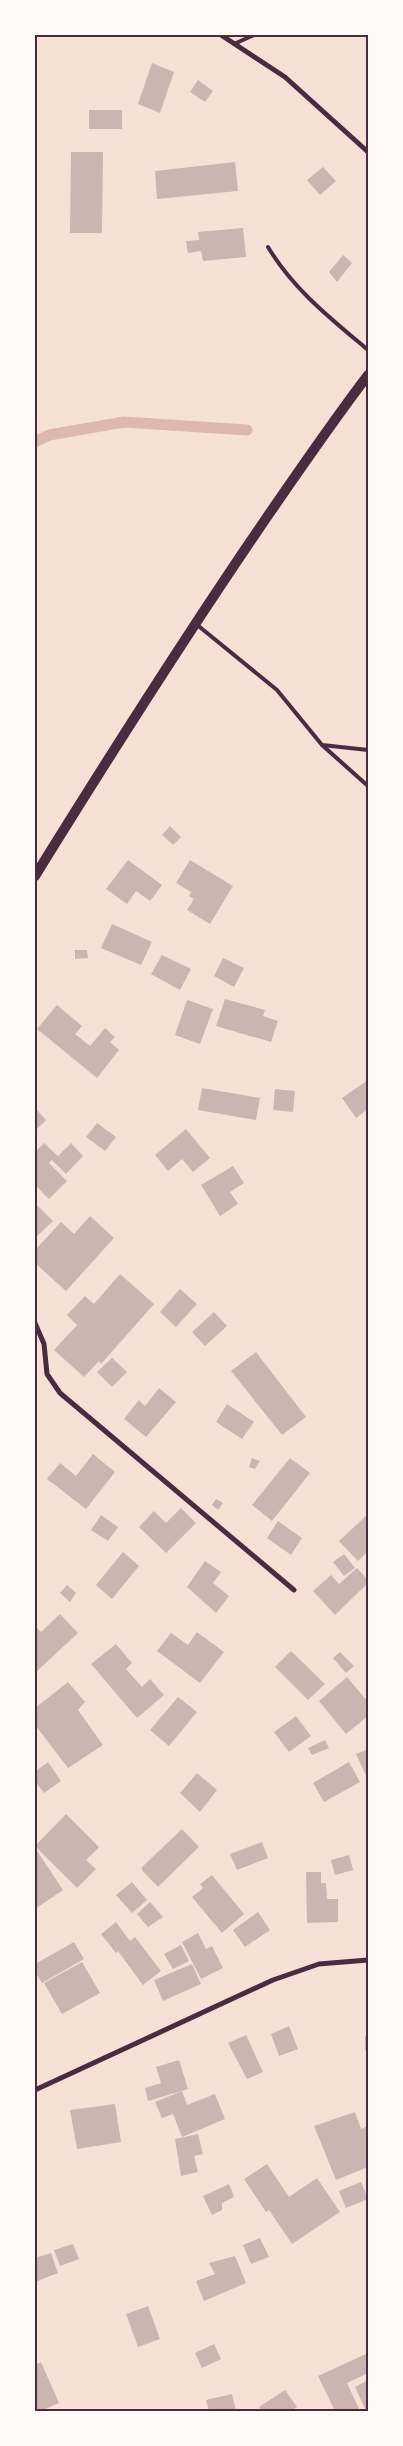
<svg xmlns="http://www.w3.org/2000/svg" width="403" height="2446" viewBox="0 0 403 2446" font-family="'Varela Round',sans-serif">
<rect width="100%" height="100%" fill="#f7e1d7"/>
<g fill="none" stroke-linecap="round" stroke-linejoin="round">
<path stroke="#dcb8b0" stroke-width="11" d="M 35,442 L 49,435 L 124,422 L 247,430"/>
</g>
<path fill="#ccb4b1" d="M 152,63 L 174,72 L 160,113 L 138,104 Z
M 198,80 L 213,91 L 205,102 L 190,92 Z
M 89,110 L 122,110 L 122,129 L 89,129 Z
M 71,152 L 103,152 L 102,233 L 70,233 Z
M 235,162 L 238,191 L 157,199 L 155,171 Z
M 323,167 L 336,181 L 320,195 L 307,180 Z
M 243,228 L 246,257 L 203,261 L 201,251 L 188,253 L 186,241 L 199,240 L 198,232 Z
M 343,255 L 352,263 L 337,282 L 329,272 Z
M 170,826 L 181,837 L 173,845 L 162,835 Z
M 128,860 L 162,885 L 150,901 L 136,891 L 127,904 L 106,889 Z
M 190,860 L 233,886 L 210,924 L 187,910 L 194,899 L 189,896 L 191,892 L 176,883 Z
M 112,924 L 152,942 L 141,965 L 101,948 Z
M 75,950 L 87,950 L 88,958 L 75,959 Z
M 162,955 L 191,969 L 180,990 L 151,974 Z
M 223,958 L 244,968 L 234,987 L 214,976 Z
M 225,999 L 265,1010 L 263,1016 L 278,1021 L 271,1042 L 216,1026 Z
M 187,1000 L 213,1009 L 200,1044 L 175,1035 Z
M 57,1005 L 82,1026 L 75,1034 L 90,1046 L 105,1028 L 115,1037 L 110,1042 L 119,1050 L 97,1078 L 37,1029 Z
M 368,1080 L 368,1109 L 356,1118 L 342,1098 Z
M 202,1088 L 260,1098 L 256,1120 L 198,1110 Z
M 275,1089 L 295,1091 L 293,1112 L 273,1110 Z
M 37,1110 L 46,1120 L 35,1131 L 35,1112 Z
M 97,1123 L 116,1137 L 105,1151 L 86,1137 Z
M 186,1129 L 210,1158 L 193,1172 L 182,1159 L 168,1171 L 155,1155 Z
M 44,1143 L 58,1156 L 71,1143 L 83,1156 L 66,1174 L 52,1160 L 49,1163 L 67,1181 L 49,1199 L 35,1185 L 35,1152 Z
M 233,1166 L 244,1183 L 230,1192 L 238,1204 L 220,1216 L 201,1185 Z
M 35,1203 L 53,1221 L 35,1238 Z
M 90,1216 L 114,1238 L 66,1291 L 35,1263 L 35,1250 L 61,1222 L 74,1234 Z
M 120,1274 L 154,1304 L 101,1364 L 99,1361 L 84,1377 L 54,1350 L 77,1325 L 67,1315 L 85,1296 L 94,1304 Z
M 180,1289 L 197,1304 L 176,1327 L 160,1312 Z
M 214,1312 L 227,1326 L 205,1346 L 192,1332 Z
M 256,1352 L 306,1417 L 282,1435 L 231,1371 Z
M 112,1358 L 127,1372 L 112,1387 L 97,1372 Z
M 159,1388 L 176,1402 L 146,1437 L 124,1419 L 139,1400 L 145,1406 Z
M 227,1404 L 254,1422 L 242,1439 L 216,1422 Z
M 93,1454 L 115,1472 L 86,1509 L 47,1479 L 60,1463 L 76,1476 Z
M 252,1458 L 260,1461 L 255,1469 L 249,1467 Z
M 290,1458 L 310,1473 L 272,1521 L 252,1505 Z
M 216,1499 L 223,1503 L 218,1510 L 212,1505 Z
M 181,1508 L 196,1523 L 166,1553 L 139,1527 L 154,1511 L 166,1523 Z
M 101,1515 L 118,1527 L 108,1541 L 91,1530 Z
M 366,1516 L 368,1551 L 358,1561 L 339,1541 Z
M 278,1521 L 302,1538 L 291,1555 L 267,1538 Z
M 123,1552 L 139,1566 L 112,1599 L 96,1585 Z
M 344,1554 L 355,1568 L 344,1576 L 333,1562 Z
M 205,1561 L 221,1572 L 213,1583 L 229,1596 L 216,1613 L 187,1587 Z
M 357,1568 L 368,1580 L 368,1583 L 335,1615 L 313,1591 L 331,1575 L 339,1584 Z
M 67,1585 L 76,1593 L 70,1602 L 60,1593 Z
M 60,1614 L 78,1633 L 35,1673 L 35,1630 L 37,1628 L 41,1632 Z
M 197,1632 L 224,1652 L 200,1683 L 157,1651 L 171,1633 L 188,1645 Z
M 116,1644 L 132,1663 L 126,1669 L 142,1687 L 150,1679 L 164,1695 L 137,1718 L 91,1664 Z
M 291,1651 L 325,1684 L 308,1700 L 275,1667 Z
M 340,1652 L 354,1666 L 346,1673 L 333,1658 Z
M 347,1677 L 368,1702 L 368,1716 L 346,1734 L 319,1701 Z
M 68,1682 L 85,1702 L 78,1710 L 103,1745 L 68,1768 L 35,1725 L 35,1708 Z
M 178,1697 L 197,1712 L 169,1746 L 150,1730 Z
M 296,1716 L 311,1736 L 289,1752 L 274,1732 Z
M 325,1740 L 329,1748 L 312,1755 L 308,1748 Z
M 368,1749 L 368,1780 L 356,1754 Z
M 48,1762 L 61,1781 L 44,1793 L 35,1781 L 35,1772 Z
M 349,1762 L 360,1782 L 324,1802 L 313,1783 Z
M 197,1773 L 217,1790 L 200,1812 L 180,1793 Z
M 66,1814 L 99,1847 L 86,1860 L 96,1869 L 77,1888 L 35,1846 Z
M 182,1829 L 199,1847 L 158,1887 L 142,1870 L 142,1867 Z
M 262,1842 L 268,1858 L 237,1870 L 230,1854 Z
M 35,1848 L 63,1890 L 35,1909 Z
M 349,1855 L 353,1870 L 335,1875 L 331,1860 Z
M 306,1872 L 321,1872 L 321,1883 L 326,1883 L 327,1899 L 338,1899 L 338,1922 L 307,1923 Z
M 212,1875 L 244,1914 L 222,1933 L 192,1897 L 203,1888 L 200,1884 Z
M 132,1882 L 147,1900 L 132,1913 L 116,1895 Z
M 150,1902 L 163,1917 L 148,1927 L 137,1914 Z
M 258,1912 L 270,1930 L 245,1947 L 233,1930 Z
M 116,1922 L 130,1941 L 135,1937 L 161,1971 L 143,1985 L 118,1951 L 116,1953 L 101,1934 Z
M 198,1933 L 206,1949 L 212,1946 L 223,1968 L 201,1979 L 182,1942 Z
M 74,1942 L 84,1959 L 42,1983 L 35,1971 L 35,1964 Z
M 181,1945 L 189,1961 L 173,1969 L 164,1954 Z
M 82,1962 L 100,1993 L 62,2014 L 44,1983 Z
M 192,1964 L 201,1984 L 163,2001 L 154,1980 Z
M 289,2026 L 298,2049 L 279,2056 L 271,2034 Z
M 246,2035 L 263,2072 L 247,2079 L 228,2043 Z
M 365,2036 L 368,2036 L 368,2050 L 365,2050 Z
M 179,2060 L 188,2089 L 148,2101 L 145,2088 L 161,2083 L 156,2067 Z
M 182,2091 L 187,2105 L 215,2094 L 225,2119 L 182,2137 L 173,2114 L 162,2118 L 155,2102 Z
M 115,2104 L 121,2142 L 77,2149 L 70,2110 Z
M 355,2112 L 361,2129 L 368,2126 L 368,2167 L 336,2180 L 314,2126 Z
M 198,2134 L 203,2154 L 194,2156 L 198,2172 L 181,2176 L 175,2139 Z
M 267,2164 L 289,2197 L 317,2178 L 340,2212 L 292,2244 L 269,2210 L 266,2212 L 244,2179 Z
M 361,2182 L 368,2199 L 346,2208 L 339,2191 Z
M 229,2184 L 234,2197 L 222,2203 L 222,2210 L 212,2215 L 203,2196 Z
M 260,2238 L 269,2257 L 251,2264 L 243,2245 Z
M 73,2244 L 79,2259 L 60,2266 L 54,2250 Z
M 51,2253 L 58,2273 L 35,2282 L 35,2258 Z
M 235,2256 L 246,2283 L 204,2301 L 196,2281 L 215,2274 L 209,2263 Z
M 148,2306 L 160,2339 L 138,2347 L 126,2314 Z
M 214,2344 L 221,2359 L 202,2368 L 195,2353 Z
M 368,2353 L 368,2373 L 347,2383 L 360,2411 L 335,2411 L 318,2376 Z
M 41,2362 L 59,2403 L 41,2411 L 35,2411 L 35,2365 Z
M 368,2380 L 368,2411 L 366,2411 L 355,2387 Z
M 285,2390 L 297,2407 L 291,2411 L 261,2411 L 259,2407 Z
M 232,2394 L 236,2411 L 209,2411 L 206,2400 Z"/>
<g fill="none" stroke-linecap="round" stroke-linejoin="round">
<path stroke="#4a2c40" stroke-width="4" d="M 234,44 L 254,35
M 268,247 C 293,289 330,318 368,350
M 196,624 L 277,690 L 322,745 L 368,786
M 322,745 L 368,750"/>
<path stroke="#4a2c40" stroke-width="5" d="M 221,35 L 285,77 L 368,152
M 35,1323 L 44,1344 L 47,1374 L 60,1393 L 294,1590
M 35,2090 L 273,1980 L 319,1964 L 368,1960"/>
<path stroke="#4a2c40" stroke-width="10" d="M 35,876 C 110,755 186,635 267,517 C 300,469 333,421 368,375"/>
</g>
<rect width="403" height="2446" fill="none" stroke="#fffaf5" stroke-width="72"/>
<rect x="36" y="36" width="331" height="2374" fill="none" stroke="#4a2c40" stroke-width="2"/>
</svg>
